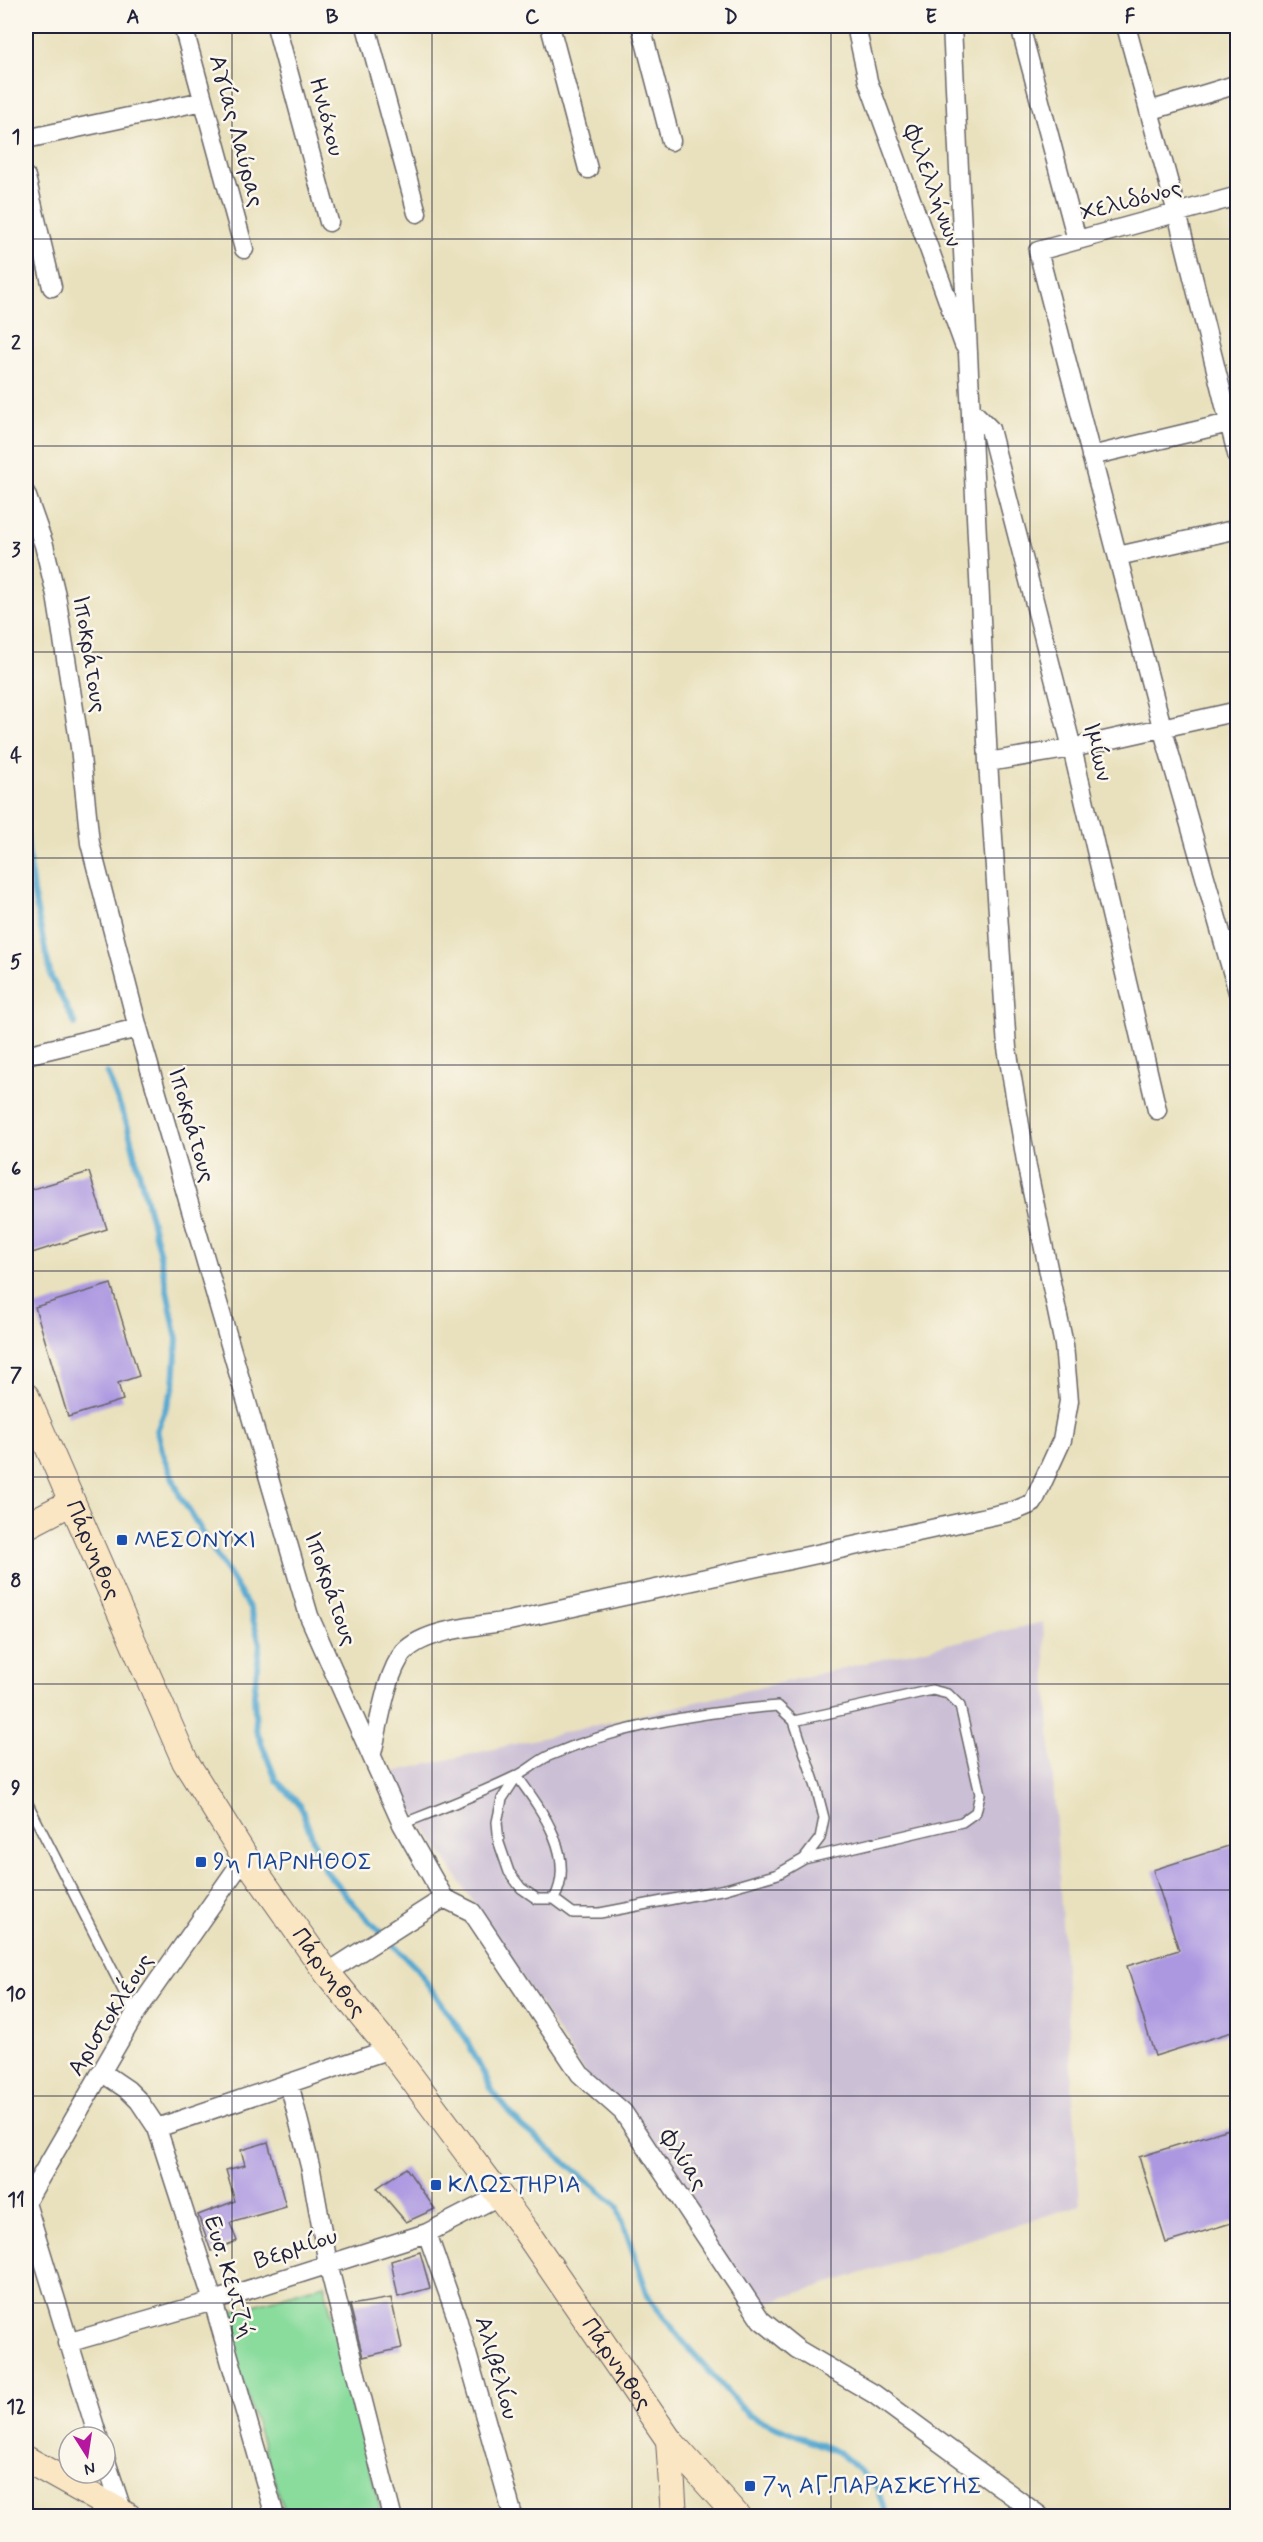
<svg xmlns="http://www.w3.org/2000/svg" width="1263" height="2542" viewBox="0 0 1263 2542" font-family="Mynerve,sans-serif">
<rect width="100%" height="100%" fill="#fbf7ec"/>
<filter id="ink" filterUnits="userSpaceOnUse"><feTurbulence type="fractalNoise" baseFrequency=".0167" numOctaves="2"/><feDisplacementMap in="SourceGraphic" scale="12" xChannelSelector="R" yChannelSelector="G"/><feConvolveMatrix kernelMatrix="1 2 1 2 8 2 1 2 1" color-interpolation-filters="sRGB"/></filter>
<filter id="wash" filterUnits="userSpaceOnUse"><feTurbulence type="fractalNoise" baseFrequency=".008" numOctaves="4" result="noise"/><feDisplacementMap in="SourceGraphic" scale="24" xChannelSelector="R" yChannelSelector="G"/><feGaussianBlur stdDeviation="1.35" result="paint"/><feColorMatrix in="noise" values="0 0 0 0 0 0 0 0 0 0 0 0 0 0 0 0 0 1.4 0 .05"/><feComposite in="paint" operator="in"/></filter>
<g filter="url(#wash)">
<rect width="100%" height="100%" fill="#e9e1bd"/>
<path fill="#cbbfd5" d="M 1043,1622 L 1080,2205 L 756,2306 L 581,2067 L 389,1773 Z"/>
<path fill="#8adc9d" stroke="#567f6c" stroke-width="1.5" d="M 324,2284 L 382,2516 L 286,2516 L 221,2315 Z"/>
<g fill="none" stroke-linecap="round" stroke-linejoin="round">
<path stroke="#55a8d0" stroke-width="6" d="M 26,834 L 33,892 L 51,977 L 75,1024
M 107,1073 L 127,1124 L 159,1251 L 177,1339 L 174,1386 L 157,1431 L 163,1454 L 180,1496 L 250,1609 L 260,1644 L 254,1694 L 256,1729 L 276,1780 L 300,1805 L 324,1869 L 358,1909 L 417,1969 L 465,2037 L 493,2092 L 519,2124 L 617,2205 L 649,2298 L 686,2345 L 748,2415 L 840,2453 L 876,2486 L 887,2516"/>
</g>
<g id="blocks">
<path fill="#ac98e1" d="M 89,1172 L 107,1229 L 26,1255 L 26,1191 Z
M 111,1284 L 139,1376 L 118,1383 L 123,1400 L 68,1417 L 35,1307 Z
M 1238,1843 L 1238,2030 L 1155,2056 L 1127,1966 L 1179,1950 L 1153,1870 Z
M 1238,2126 L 1238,2221 L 1166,2243 L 1139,2157 Z
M 268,2142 L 286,2207 L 230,2223 L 237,2241 L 211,2251 L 198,2215 L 235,2201 L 226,2170 L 245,2165 L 241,2150 Z
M 406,2168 L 435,2209 L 406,2222 L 377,2188 Z
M 420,2252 L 430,2288 L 398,2297 L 391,2261 Z
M 391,2298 L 402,2348 L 363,2357 L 350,2305 Z"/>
</g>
</g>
<g filter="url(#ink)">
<use href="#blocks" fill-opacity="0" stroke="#686568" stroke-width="1.5"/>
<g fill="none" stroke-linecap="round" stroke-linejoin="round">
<defs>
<path id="lane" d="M 794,1721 L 932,1690 L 948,1694 L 960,1706 L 980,1794 L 976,1812 L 962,1822 L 804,1859
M 517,1776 C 541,1809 577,1857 554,1899
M 26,1800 L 135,2014
M 402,1824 C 440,1809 479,1794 516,1776 C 528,1771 538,1760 551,1755 C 619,1726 704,1712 778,1706 L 794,1721 L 816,1787 L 824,1818 L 820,1838 L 804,1859 L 778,1874 L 726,1889 L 600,1913 L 573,1913 L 554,1899 L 537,1899 L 521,1888 L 509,1872 L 499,1843 L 497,1822 L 502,1799 L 517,1776"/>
<path id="street" d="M 183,26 L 244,249
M 276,26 L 329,222
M 366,26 L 417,213
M 550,26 L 588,169
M 641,26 L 671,141
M 856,26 L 868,81 L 964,345
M 1020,26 L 1077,240
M 1126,26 L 1177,213 L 1238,458
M 1149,111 L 1238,84
M 26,139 L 203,101
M 26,177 L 52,287
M 1238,196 L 1038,251 L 1162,727 L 1238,992
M 973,412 L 990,429 L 1072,748 L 1157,1110
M 1091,456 L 1229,423
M 26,494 L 44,545 L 56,595 L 80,747 L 90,843 L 138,1028 L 309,1616 L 402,1824 L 444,1898 L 472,1912 L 580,2074 L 623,2112 L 761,2320 L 797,2349 L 874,2394 L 1040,2516
M 1118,556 L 1238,529
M 988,762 L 1072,748 L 1238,711
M 26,1055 L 138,1028
M 372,1753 C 379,1726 386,1673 404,1652 C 426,1629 479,1626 509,1621 L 1014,1511 L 1033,1503 L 1062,1440 L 1069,1401 L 1064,1345 L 1027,1167 L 1007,1048 L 988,762 L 952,26
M 327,1973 L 444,1898
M 103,2073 L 128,2090 L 139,2101 L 157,2128 L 213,2301 L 275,2516
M 289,2083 L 311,2170 L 328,2264 L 392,2516
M 157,2128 L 390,2049
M 26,2202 L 135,2014 L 245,1857
M 26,2203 L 98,2437
M 427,2233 L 457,2318 L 513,2516
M 67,2343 L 213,2301 L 427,2233 L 499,2196
M 105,2458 L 124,2516"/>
<g id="secondary">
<path id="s1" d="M 26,1396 L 185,1761 L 245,1857 L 327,1973 L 390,2049 L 525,2230 L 669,2440 L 737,2516"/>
<path d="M 26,1526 L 70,1503"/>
<path d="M 669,2440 L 674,2516"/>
<path d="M 26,2459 L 128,2516"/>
</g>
</defs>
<use href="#lane" stroke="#686568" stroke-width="12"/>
<use href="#street" stroke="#686568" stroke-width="21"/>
<use href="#secondary" stroke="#686568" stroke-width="28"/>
<use href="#lane" stroke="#fff" stroke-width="9"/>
<use href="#street" stroke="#fff" stroke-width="18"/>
<use href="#secondary" stroke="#fbe6c4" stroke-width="26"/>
</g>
</g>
<path fill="none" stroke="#22223b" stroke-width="1.5" stroke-opacity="0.55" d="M 232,26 L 232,2516M 432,26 L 432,2516M 632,26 L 632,2516M 831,26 L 831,2516M 1030,26 L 1030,2516M 26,239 L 1238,239M 26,446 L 1238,446M 26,652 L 1238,652M 26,858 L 1238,858M 26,1065 L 1238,1065M 26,1271 L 1238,1271M 26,1477 L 1238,1477M 26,1684 L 1238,1684M 26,1890 L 1238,1890M 26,2096 L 1238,2096M 26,2303 L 1238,2303"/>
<g fill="#1a4fb4" stroke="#fbf7ec" stroke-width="2">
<rect x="116" y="1534" width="12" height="12" rx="3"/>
<rect x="195" y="1856" width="12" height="12" rx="3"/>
<rect x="430" y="2179" width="12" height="12" rx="3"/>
<rect x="744" y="2480" width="12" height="12" rx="3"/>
</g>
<g text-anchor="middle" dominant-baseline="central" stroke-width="5" stroke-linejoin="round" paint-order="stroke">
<g font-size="24" fill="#22223b" stroke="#fbf7ec">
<text transform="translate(326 117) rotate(75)">Ηνιόχου</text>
<text transform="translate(236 131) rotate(75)">Αγίας Λαύρας</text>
<text transform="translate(932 186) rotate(70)">Φιλελλήνων</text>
<text transform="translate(1131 201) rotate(-15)">Χελιδόνος</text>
<text transform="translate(89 654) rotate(81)">Ιποκράτους</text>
<text transform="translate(1097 752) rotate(76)">Ιμίων</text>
<text transform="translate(191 1125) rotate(74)">Ιποκράτους</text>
<text stroke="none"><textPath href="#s1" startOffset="168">Πάρνηθος</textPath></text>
<text transform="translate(330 1589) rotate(71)">Ιποκράτους</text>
<text stroke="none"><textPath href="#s1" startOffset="654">Πάρνηθος</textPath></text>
<text transform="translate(111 2015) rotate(-58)">Αριστοκλέους</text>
<text transform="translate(683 2160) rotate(57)">Φλύας</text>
<text transform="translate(296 2249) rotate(-18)">Βερμίου</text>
<text transform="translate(229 2277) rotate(73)">Ευσ. Κεντζή</text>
<text stroke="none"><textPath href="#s1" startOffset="1140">Πάρνηθος</textPath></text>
<text transform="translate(496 2368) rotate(74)">Αλιβελίου</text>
</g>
<g font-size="24" fill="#164399" stroke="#fbf7ec" text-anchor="start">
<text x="134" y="1540">ΜΕΣΟΝΥΧΙ</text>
<text x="213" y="1862">9η ΠΑΡΝΗΘΟΣ</text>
<text x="448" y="2185">ΚΛΩΣΤΗΡΙΑ</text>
<text x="762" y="2486">7η ΑΓ.ΠΑΡΑΣΚΕΥΗΣ</text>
</g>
</g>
<rect width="1263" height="2542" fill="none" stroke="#fbf7ec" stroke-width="66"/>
<g transform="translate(87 2455) rotate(168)"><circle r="28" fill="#fbf7ec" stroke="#a4a2a5" stroke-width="1.5"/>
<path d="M0-4.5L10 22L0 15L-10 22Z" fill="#b5179e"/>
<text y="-9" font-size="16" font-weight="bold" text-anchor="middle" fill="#22223b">N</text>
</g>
<rect x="33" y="33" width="1197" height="2476" fill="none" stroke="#22223b" stroke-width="2"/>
<g font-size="20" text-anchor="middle" font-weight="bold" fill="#22223b">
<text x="133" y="23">A</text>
<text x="332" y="23">B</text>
<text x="532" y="23">C</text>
<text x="731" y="23">D</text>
<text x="931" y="23">E</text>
<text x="1130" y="23">F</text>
<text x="16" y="143">1</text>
<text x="16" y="349">2</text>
<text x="16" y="556">3</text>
<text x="16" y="762">4</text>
<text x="16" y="968">5</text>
<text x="16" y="1175">6</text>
<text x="16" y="1381">7</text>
<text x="16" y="1587">8</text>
<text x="16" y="1794">9</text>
<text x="16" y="2000">10</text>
<text x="16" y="2206">11</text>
<text x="16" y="2413">12</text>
</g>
</svg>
